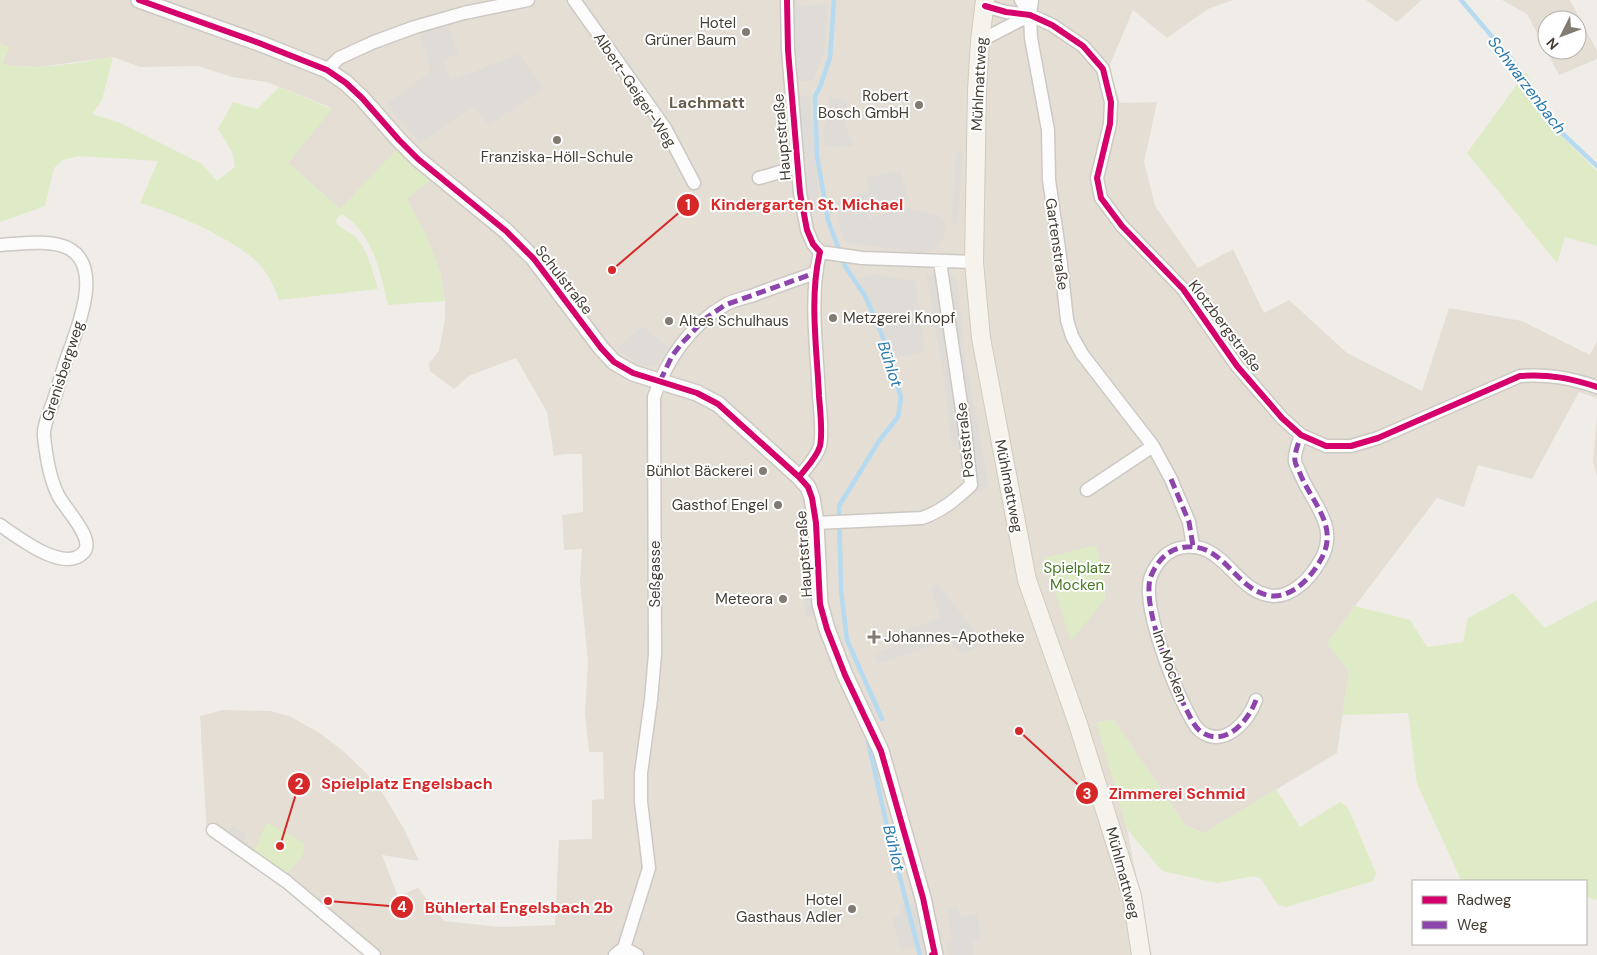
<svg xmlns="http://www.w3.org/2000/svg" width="1597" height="955" viewBox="0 0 1597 955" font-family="'DM Sans',sans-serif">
<rect width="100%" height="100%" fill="#f0ede8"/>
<path fill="#e4ded4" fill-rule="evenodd" d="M 0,0 L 1233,0 L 1208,9 L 1167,38 L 1133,10 L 1109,67 L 1120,103 L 1157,102 L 1144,162 L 1155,206 L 1198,268 L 1233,249 L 1264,313 L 1289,300 L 1347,353 L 1422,391 L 1449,308 L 1522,321 L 1590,355 L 1597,341 L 1597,398 L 1579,392 L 1532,479 L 1478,465 L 1464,507 L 1437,498 L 1327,643 L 1349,672 L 1337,753 L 1204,833 L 1185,825 L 1114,720 L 1097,722 L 1127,829 L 1152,955 L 370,955 L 282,884 L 222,842 L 207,835 L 200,716 L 223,710 L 271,711 L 289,716 L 318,732 L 342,750 L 363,770 L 379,787 L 404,829 L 419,861 L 382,855 L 398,896 L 418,888 L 444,921 L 501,927 L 555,925 L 559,840 L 592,839 L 592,800 L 604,799 L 603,752 L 589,752 L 585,714 L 588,661 L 580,582 L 582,549 L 564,550 L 562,515 L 583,512 L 582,454 L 565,454 L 554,456 L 547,412 L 516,358 L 469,376 L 454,389 L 430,371 L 429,363 L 439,351 L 445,318 L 445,301 L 440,273 L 427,237 L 407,199 L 398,149 L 340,209 L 288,163 L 332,108 L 267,82 L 232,77 L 198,66 L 140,67 L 113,57 L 39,67 L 9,66 L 2,64 L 9,47 L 0,44 Z
M 1366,0 L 1422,0 L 1397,22 Z
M 1502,0 L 1570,0 L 1597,51 L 1597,59 L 1559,75 L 1527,14 ZM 1547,20 L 1577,20 L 1577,50 L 1547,50 Z
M 1597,415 L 1597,477 L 1593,462 Z"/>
<path fill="#deebc6" d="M 0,44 L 9,47 L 2,63 C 29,74 84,61 113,57 L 102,100 L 92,114 L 121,123 L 202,164 L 217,181 L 235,167 L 232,152 L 218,129 L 233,102 L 257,109 L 279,87 L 332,109 L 288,163 L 340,209 L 398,148 L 431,179 L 407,199 L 427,237 L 440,273 L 445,301 L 388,305 C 380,272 373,233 342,214 L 337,218 L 336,223 C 343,231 352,232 358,240 C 369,253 373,273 378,289 L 279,300 C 274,286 267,271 256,261 C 248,253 237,247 228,241 C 199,224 172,213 140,203 L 158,161 L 79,156 L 63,160 L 54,168 L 45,206 L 0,222 Z
M 1526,72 L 1561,136 L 1597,171 L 1597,246 L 1565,237 L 1557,263 L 1467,153 Z
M 1096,545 L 1106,598 L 1071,641 L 1044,558 Z
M 1513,593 L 1545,628 L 1597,600 L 1597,900 L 1586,897 L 1586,881 L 1461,880 L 1417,784 L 1408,713 L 1342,715 L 1349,672 L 1327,643 L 1355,606 L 1410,620 L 1427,647 L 1463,642 L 1468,618 Z
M 1114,720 L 1185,825 L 1204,833 L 1276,789 L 1300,827 L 1340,802 L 1348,808 L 1376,873 L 1373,881 L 1286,907 L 1278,905 L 1261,879 L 1254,876 L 1217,883 L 1162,871 L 1127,829 L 1096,722 Z
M 267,822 L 304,843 C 306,856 296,864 288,873 L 282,873 L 254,851 Z"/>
<path fill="#dfdcd7" d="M 828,4 L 824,52 L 813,81 L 794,81 L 791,7 Z
M 449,26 L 458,54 L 444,59 L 450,81 L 519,54 L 544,88 L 489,125 L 473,107 L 420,143 L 385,104 L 431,72 L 420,33 Z
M 811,95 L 816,172 L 822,211 L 810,214 L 803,179 L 795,96 Z
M 828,97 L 847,100 L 845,126 L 854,146 L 825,147 L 823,129 L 829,115 Z
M 956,153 L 963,153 L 958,224 L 951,224 Z
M 900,170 L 908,199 L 869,215 L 869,219 L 904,207 L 939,215 L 945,222 L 944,236 L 937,247 L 927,252 L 915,252 L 848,243 L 843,240 L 835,202 L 868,191 L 866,178 Z
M 873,274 L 915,281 L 925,351 L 895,358 L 894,356 L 883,329 L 858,279 Z
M 926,274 L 951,276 L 958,281 L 965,359 L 989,485 L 974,495 L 962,444 L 952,446 L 941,361 Z
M 642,326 L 670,348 L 664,357 L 654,366 L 640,366 L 617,348 Z
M 925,510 L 925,514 L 846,518 L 845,514 Z
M 814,564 L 817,617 L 806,615 L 800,569 Z
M 937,583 L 977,634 L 981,645 L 962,654 L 952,644 L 942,642 L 878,664 L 873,654 L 897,645 L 895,634 L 940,618 L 931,588 Z
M 232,825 L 247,834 L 241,843 L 227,835 Z
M 917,903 L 925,944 L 901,951 L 892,919 L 902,912 L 899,906 Z
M 958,907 L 960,917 L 977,914 L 982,939 L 972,941 L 974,955 L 948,955 L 945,940 L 955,938 L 952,937 L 946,909 Z"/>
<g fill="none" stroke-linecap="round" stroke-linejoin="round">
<path stroke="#b6daf0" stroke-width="4.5" d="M 834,0 L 830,58 L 820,87 L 815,96 L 817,156 L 828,220 L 845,266 L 865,296 L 875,318 L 886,345 L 901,398 L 898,417 L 879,441 L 839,506 L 841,590 L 847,640 L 882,719
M 1461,0 L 1511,59 L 1563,134 L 1597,166
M 868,741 L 888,831 L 920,955"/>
<defs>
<path id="minor" d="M 574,0 L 665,128 L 694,183
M 787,0 L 788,50 L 800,193 L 807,230 L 813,244 L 820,252
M 1021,0 L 1030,15
M 1032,0 L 1030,15 L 1031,38 L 1048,130 L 1049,180 L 1060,256 L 1067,320 L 1072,336 L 1082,354 L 1153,446 L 1171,479 L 1189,522 L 1193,546
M 985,6 L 1006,12 L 1030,15 L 1052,25 L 1083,46 L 1103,69 L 1111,102 L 1110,124 L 1097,178 L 1101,198 L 1122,226 L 1183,289 L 1237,366 L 1282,418 L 1301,435 L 1326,446 L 1351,446 L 1378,438 L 1520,376 C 1549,374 1570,378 1597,387
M 980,41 L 1030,15
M 327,70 L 339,58 L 374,42 L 415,27 L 464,13 L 528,0
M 759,178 L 797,167
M 0,245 C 20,244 49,239 68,248 C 105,267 76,332 66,360 C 62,372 59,384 55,396 C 52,408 43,423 44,436 C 46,456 49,477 58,495 C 64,508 97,540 83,553 C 63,573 18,537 0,525
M 820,252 L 862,258 L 974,262
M 799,477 C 806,468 817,457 820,446 C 823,432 820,410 819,396 C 817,349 809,298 820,252
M 1087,490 L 1153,446
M 816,523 L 922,518 C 942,511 955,500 971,485 L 965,430 L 940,262
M 1256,700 C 1248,722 1224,749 1200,731 C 1193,725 1190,716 1186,709 C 1172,681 1143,609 1150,579 C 1153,569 1161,557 1170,552 C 1180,546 1195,545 1206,550 C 1231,561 1243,594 1274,596 C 1294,596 1311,577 1320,561 C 1341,526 1311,503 1299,471 C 1298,468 1295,464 1295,461 C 1294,453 1299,442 1301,435
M 213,830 L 287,882 L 374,955
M 624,948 L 637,955
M 615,955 L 624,948 L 649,868 L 641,802 L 641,773 L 651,700 L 655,654 L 654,397 C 666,361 691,324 725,305 C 733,300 744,298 754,295 C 774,287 795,280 815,273"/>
<path id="tertiary" d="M 139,0 L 259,43 L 327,70 L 346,83 L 362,98 L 399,140 L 418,159 L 506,231 L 534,259 L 601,348 L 614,362 L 633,373 L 697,393 L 718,404 L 799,477 L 808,487 L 812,498 L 816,523 L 820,604 L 827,629 L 845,675 L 881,751 L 923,898 L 935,955"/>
<path id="secondary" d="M 985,0 L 980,41 L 977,90 L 974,262 L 981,338 L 1027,580 L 1078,724 L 1132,896 L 1141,955"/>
</defs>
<use href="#minor" stroke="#ccc9c4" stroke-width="15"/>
<use href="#tertiary" stroke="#ccc9c4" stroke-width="18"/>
<use href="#secondary" stroke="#d1cbbf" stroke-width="20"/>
<use href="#minor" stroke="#fdfcfc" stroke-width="12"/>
<use href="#tertiary" stroke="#fdfcfc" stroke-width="15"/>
<use href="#secondary" stroke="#f6f3ed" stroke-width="18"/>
<path stroke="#8e44ad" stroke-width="5" stroke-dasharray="10 5" stroke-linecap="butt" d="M 660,381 L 672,356 L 682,343 L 706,318 L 725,305 L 815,273 L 815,278
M 1171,479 L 1189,522 L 1193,546
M 1256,700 C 1248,722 1224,749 1200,731 C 1193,725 1190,716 1186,709 C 1172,681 1143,609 1150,579 C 1153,569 1161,557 1170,552 C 1180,546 1195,545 1206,550 C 1231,561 1243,594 1274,596 C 1294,596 1311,577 1320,561 C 1341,526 1311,503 1299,471 C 1298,468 1295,464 1295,461 C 1294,453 1299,442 1301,435"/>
<defs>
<path id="cycleway" d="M 139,0 L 259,43 L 327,70 L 346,83 L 362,98 L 399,140 L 418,159 L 506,231 L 534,259 L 601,348 L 614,362 L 633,373 L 697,393 L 718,404 L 799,477 L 808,487 L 812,498 L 816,523 L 820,604 L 827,629 L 845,675 L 881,751 L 923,898 L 935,955 L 932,955
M 787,0 L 788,50 L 800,193 L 807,230 L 813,244 L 820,252 C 809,298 817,349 819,396 C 820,410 823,432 820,446 C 817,457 806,468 799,477
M 985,6 L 1006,12 L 1030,15 L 1052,25 L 1083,46 L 1103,69 L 1111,102 L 1110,124 L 1097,178 L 1101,198 L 1122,226 L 1183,289 L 1237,366 L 1282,418 L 1301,435 L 1326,446 L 1351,446 L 1378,438 L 1520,376 C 1549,374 1570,378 1597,387"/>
</defs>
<use href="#cycleway" stroke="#fff" stroke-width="9"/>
<use href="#cycleway" stroke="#d6006c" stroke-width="6"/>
</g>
<g fill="#817b72" stroke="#fff" stroke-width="2">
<circle cx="746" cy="32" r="5"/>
<circle cx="919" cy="105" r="5"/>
<circle cx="557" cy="140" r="5"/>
<circle cx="833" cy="318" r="5"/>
<circle cx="669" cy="321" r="5"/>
<circle cx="763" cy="471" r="5"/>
<circle cx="778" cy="505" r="5"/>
<circle cx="783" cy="599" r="5"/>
<path d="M871.5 629.5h5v5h5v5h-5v5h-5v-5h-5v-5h5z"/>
<circle cx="852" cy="909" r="5"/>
</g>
<g text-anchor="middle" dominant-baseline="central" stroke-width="4" stroke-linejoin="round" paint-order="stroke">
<g font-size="15" fill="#453d33" stroke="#fff" text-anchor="end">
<text x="736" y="23">Hotel<tspan x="736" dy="17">Grüner Baum</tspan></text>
<text x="909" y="96">Robert<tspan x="909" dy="17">Bosch GmbH</tspan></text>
<text x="557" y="157" text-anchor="middle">Franziska-Höll-Schule</text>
<text x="843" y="318" text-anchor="start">Metzgerei Knopf</text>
<text x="679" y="321" text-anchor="start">Altes Schulhaus</text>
<text x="753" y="471">Bühlot Bäckerei</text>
<text x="768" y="505">Gasthof Engel</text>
<text x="773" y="599">Meteora</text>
<text x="884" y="637" text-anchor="start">Johannes-Apotheke</text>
<text x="842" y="900">Hotel<tspan x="842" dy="17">Gasthaus Adler</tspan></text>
</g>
<g font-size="15" fill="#453d33" stroke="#fff">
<text transform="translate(979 84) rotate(-87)">Mühlmattweg</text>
<text transform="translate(635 90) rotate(56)">Albert-Geiger-Weg</text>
<text transform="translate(782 137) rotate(-95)">Hauptstraße</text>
<text transform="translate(1057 244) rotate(82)">Gartenstraße</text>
<text transform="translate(564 280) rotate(52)">Schulstraße</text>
<text transform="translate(1225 326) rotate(53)">Klotzbergstraße</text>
<text transform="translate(63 371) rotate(-72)">Grenisbergweg</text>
<text transform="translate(965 440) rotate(-96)">Poststraße</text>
<text transform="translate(1009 486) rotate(79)">Mühlmattweg</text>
<text transform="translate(804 554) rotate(-94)">Hauptstraße</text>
<text transform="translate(655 574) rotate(-90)">Seßgasse</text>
<text transform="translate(1170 666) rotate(70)">Im Mocken</text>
<text transform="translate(1123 873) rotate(75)">Mühlmattweg</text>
</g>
<g font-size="15" fill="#477825" stroke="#fff">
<text x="1077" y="568">Spielplatz<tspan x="1077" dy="17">Mocken</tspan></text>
</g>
<g font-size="16" font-style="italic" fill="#2879ac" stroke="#fff">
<text transform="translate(1527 85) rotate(53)">Schwarzenbach</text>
<text transform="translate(890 364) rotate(72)">Bühlot</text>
<text transform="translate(894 848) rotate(76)">Bühlot</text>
</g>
<g font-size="16" font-weight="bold" fill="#685b4a" stroke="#fff">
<text x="707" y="102">Lachmatt</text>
</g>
</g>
<path fill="none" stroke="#d62828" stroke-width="2" d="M612 270L688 205M280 846L299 784M1019 731L1087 793M328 901L402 907"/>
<g fill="#d62828" stroke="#fff" stroke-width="2">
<circle cx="612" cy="270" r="5"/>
<circle cx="280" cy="846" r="5"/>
<circle cx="1019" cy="731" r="5"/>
<circle cx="328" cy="901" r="5"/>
<circle cx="688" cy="205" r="12"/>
<circle cx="299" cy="784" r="12"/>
<circle cx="1087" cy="793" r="12"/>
<circle cx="402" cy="907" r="12"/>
</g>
<g font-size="15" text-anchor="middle" font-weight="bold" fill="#fff">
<text x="688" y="210">1</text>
<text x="299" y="789">2</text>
<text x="1087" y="799">3</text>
<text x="402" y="912">4</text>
</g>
<g font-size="16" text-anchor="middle" font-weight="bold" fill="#d62828" stroke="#fff" stroke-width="4" stroke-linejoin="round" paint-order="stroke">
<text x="807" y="210">Kindergarten St. Michael</text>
<text x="407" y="789">Spielplatz Engelsbach</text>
<text x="1177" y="799">Zimmerei Schmid</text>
<text x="519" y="913">Bühlertal Engelsbach 2b</text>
</g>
<rect x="1412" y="880" width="175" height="65" fill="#ffffff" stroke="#b5b1ad"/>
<rect x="1422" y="896" width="25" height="8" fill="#d6006c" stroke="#b5b1ad"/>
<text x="1457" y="905" font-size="15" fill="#453d33">Radweg</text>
<rect x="1422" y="921" width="25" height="8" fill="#8e44ad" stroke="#b5b1ad"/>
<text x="1457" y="930" font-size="15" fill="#453d33">Weg</text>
<g transform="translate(1562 35) rotate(228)"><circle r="24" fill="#ffffff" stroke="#b5b1ad"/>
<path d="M0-4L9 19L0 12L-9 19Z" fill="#817b72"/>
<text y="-8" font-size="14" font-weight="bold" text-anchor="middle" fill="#453d33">N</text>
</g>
</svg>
